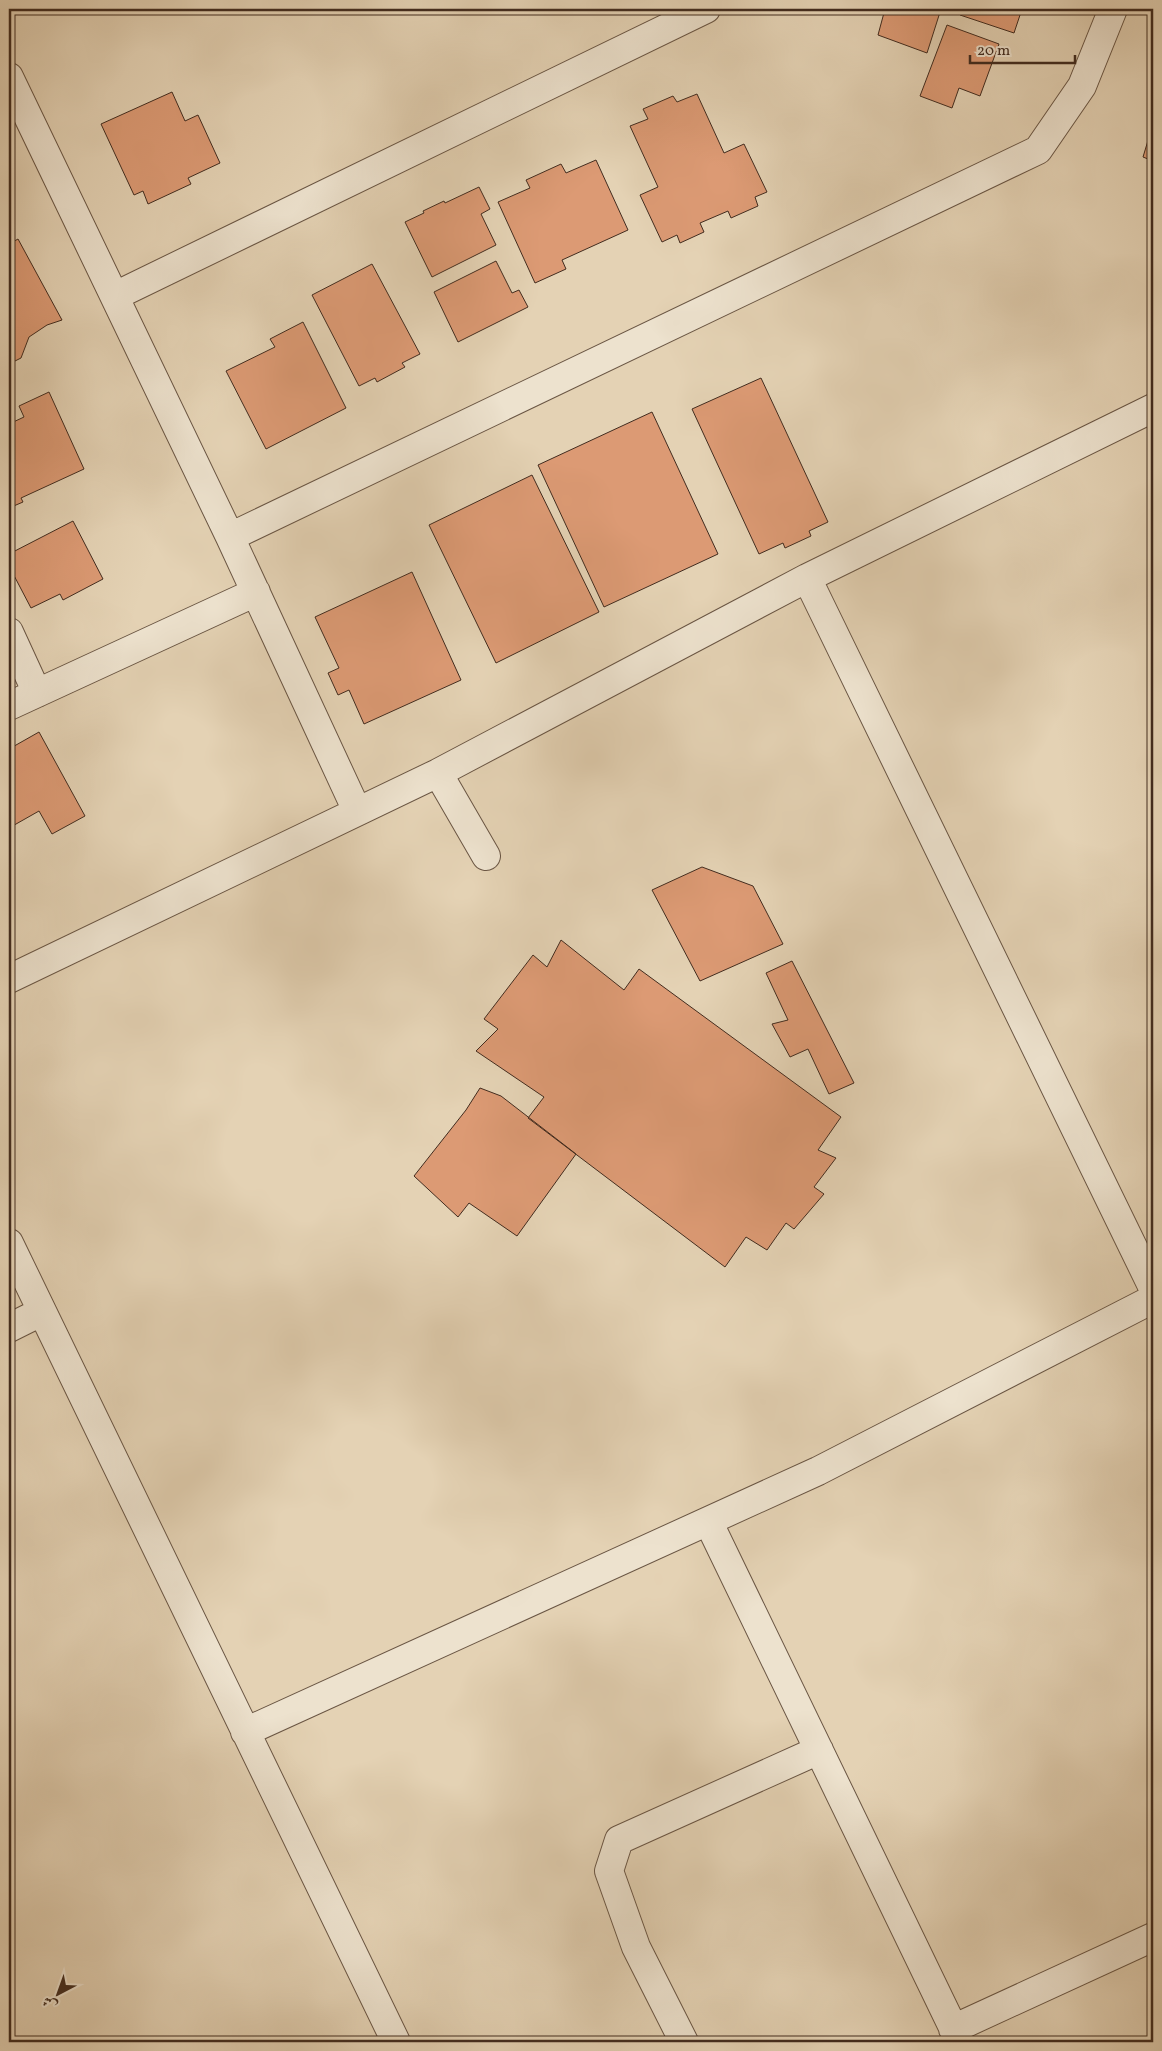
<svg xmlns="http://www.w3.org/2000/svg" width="1162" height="2051" viewBox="0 0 1162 2051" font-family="Vollkorn,Amiri,serif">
<rect width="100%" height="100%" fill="#e4d2b4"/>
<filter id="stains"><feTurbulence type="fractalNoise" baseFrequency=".004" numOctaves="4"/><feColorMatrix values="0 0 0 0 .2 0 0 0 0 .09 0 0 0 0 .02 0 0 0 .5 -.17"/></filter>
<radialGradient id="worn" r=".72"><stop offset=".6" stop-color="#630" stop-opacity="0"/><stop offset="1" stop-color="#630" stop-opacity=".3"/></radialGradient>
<path fill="#dc9a74" stroke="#422c1f" d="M 885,9 L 941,9 L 927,53 L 878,35 Z
M 963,9 L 1022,9 L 1014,33 L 960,15 Z
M 947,25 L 999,44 L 980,96 L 959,88 L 952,108 L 920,96 Z
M 172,92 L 185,121 L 198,115 L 220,163 L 188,178 L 191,184 L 148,204 L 143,191 L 134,195 L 101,124 Z
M 697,94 L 724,153 L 744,144 L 767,192 L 755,197 L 758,206 L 731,218 L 728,211 L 700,223 L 704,232 L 680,243 L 677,235 L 662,242 L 640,195 L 658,187 L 630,126 L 648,119 L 643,109 L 673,96 L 677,102 Z
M 1153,124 L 1153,161 L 1143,157 Z
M 596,160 L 628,230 L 562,260 L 566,269 L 535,283 L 498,202 L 530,188 L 526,180 L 561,164 L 566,173 Z
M 479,187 L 490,209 L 481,214 L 496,245 L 432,277 L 405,222 L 424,213 L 423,211 L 444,201 L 445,203 Z
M 18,239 L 62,320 L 47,325 L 29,337 L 21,358 L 9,364 L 9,244 Z
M 496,261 L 512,293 L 519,290 L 528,307 L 458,342 L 434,292 Z
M 372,264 L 420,354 L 402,363 L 405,367 L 377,382 L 375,378 L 359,386 L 312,295 Z
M 303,322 L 346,408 L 266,449 L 226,371 L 275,347 L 270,339 Z
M 761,378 L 828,522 L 809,531 L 811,536 L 785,548 L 783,543 L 759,554 L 692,409 Z
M 49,392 L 84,469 L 21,498 L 23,502 L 9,508 L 9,424 L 24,417 L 19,406 Z
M 652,412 L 718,554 L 604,607 L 538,465 Z
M 532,475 L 599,612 L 496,663 L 429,525 Z
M 73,521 L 103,579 L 63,600 L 60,594 L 31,608 L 9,566 L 9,554 Z
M 412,572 L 461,680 L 364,724 L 349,690 L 338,695 L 328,673 L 339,668 L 315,617 Z
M 39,732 L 85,816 L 52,834 L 39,811 L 9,828 L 9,749 Z
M 702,867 L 753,886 L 783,944 L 700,981 L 652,890 Z
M 561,940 L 624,990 L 639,969 L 841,1117 L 818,1150 L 836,1158 L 814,1187 L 824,1194 L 794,1229 L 786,1223 L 767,1250 L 746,1237 L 725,1267 L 528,1118 L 544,1097 L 476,1051 L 498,1029 L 484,1019 L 533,955 L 547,967 Z
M 792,961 L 854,1083 L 829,1094 L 808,1049 L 790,1057 L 772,1024 L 788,1020 L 766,973 Z
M 480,1088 L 501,1096 L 576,1154 L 517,1236 L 469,1203 L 458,1217 L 414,1176 L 466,1110 Z"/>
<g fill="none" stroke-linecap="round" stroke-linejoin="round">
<defs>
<path id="minor" d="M 9,77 L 230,537 L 357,811
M 115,296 L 706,9
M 230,537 L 1038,150 L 1082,86 L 1113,9
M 807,578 L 1153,1288
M 9,632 L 37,693
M 9,706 L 256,592
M 438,773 L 486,856
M 9,979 L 438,773 L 807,578 L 1153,408
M 9,1243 L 396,2042
M 9,1328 L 41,1312
M 708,1521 L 960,2042
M 245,1732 L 818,1471 L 1153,1299
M 953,2029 L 1153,1937
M 684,2042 L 636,1947 L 609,1871 L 619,1840 L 819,1750"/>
</defs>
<use href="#minor" stroke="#6a5644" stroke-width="30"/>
<use href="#minor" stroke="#ede2ce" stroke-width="28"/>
</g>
<rect width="1162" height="2051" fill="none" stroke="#e4d2b4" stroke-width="30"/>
<rect x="10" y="10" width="1142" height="2031" fill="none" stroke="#422c1f" stroke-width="2.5"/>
<rect x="15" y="15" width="1132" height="2021" fill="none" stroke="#422c1f"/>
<g transform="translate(58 1994) rotate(221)" stroke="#ede2ce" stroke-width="4" paint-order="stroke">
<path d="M0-4L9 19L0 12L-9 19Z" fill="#422c1f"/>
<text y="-8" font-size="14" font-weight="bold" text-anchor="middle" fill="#422c1f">ش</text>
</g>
<path d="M970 55v8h105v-8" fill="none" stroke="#422c1f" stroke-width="2.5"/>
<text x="977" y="55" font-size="15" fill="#422c1f" stroke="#ede2ce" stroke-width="4" paint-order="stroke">20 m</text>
<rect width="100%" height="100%" filter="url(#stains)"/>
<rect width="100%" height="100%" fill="url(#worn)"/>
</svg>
